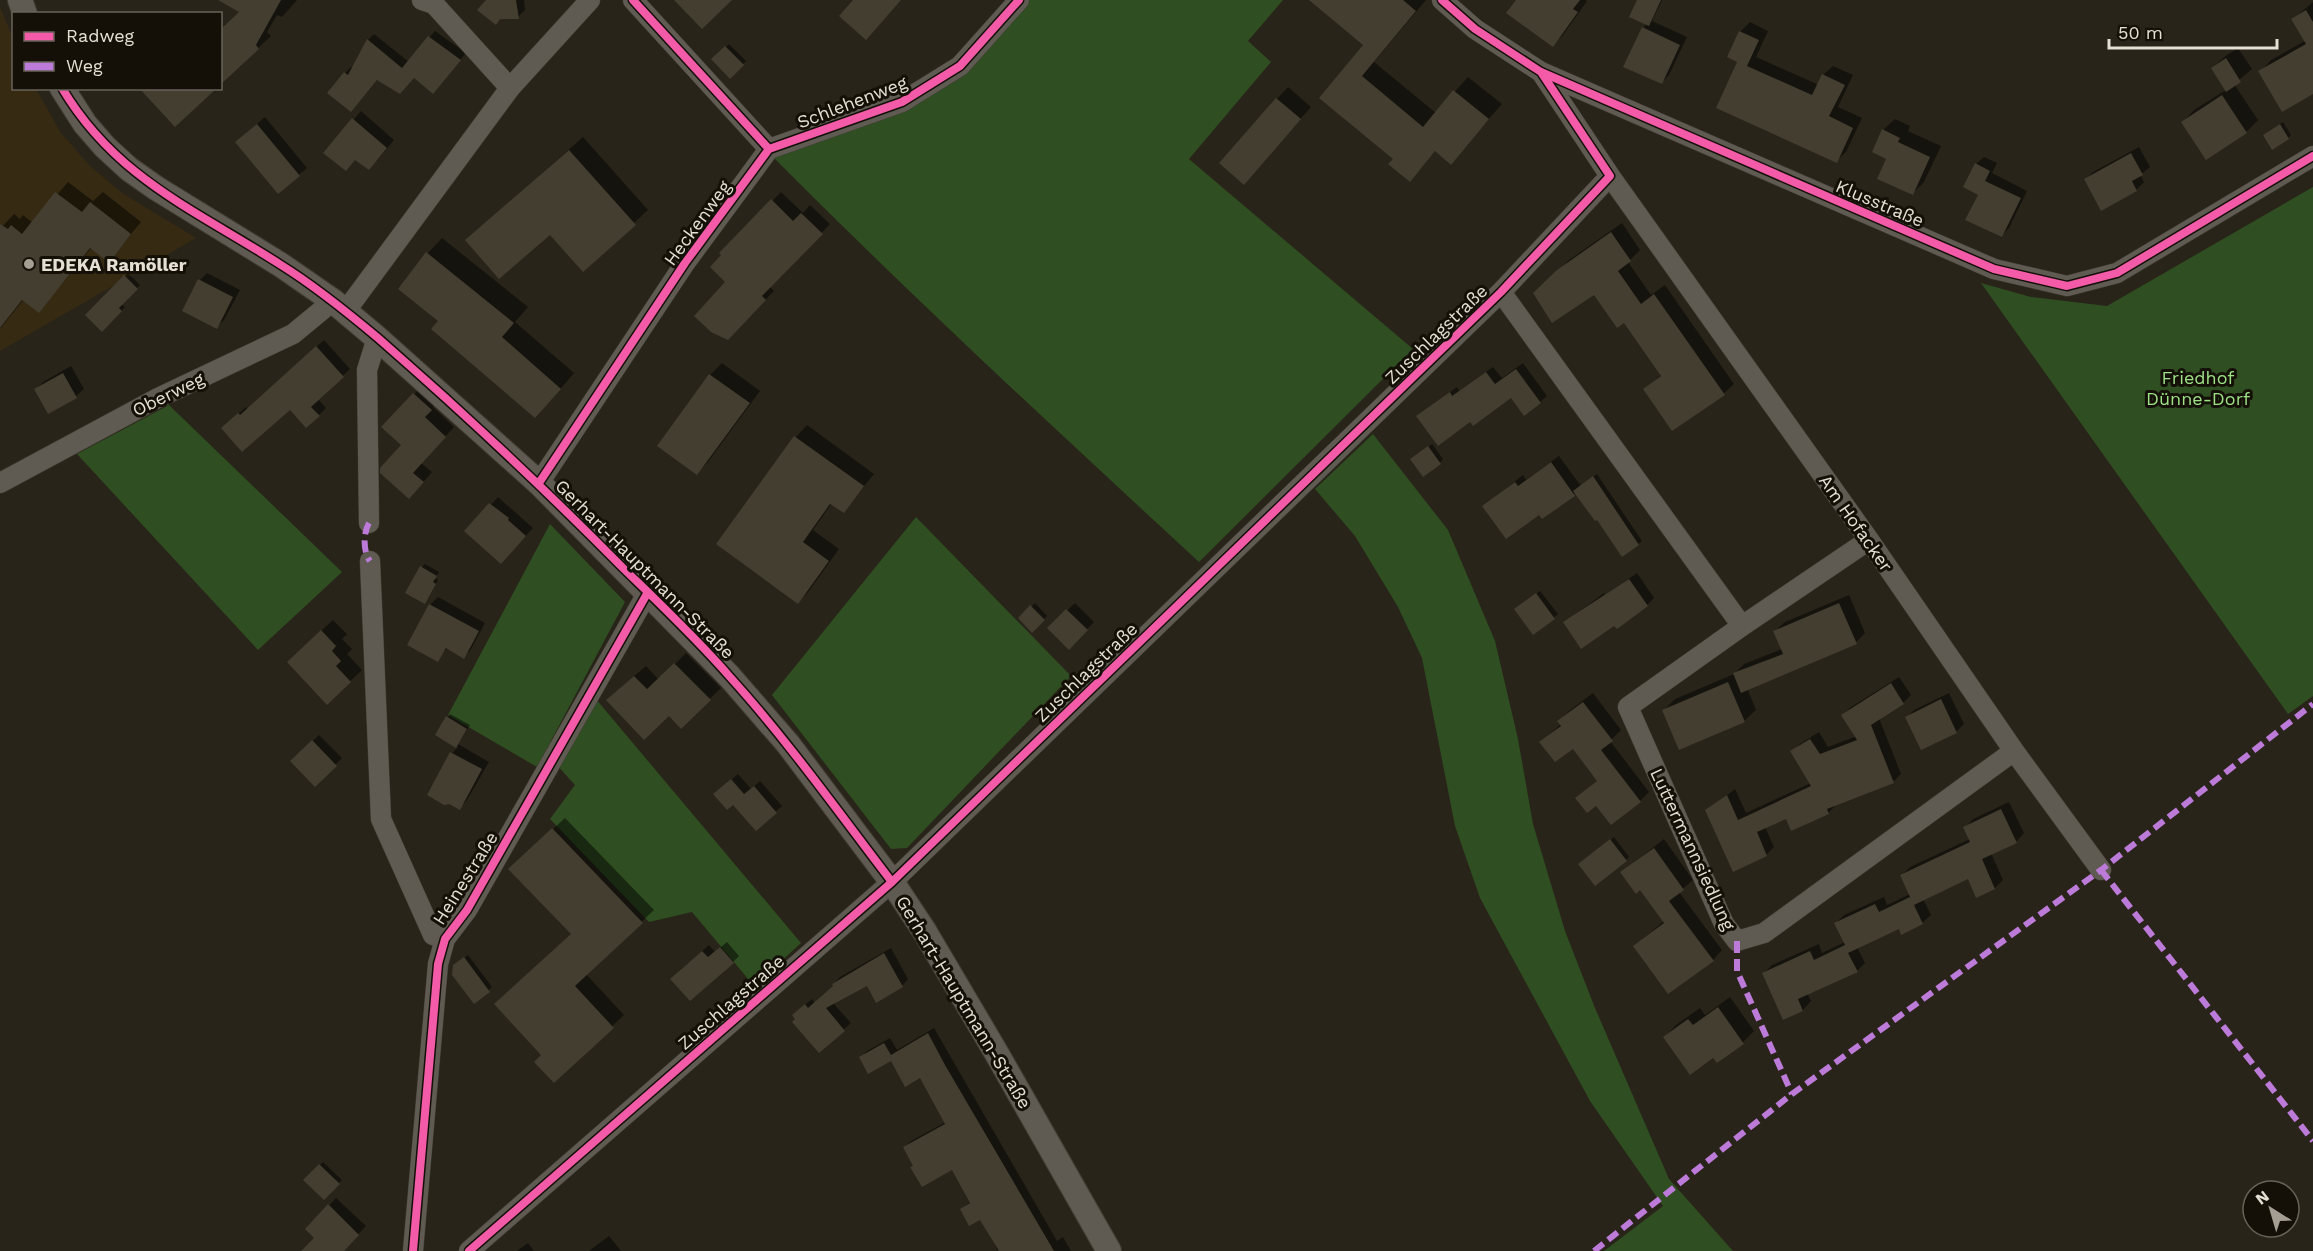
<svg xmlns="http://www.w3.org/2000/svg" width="2313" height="1251" viewBox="0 0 2313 1251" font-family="'Work Sans',sans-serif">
<rect width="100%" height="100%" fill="#292419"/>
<path fill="#362a12" d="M 0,7 L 13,38 L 14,88 L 36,89 L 61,133 L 90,166 L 122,193 L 196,238 L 0,351 Z"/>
<path fill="#2f4e21" d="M 1028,0 L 1283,0 L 1248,41 L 1271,62 L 1189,159 L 1413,349 L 1199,562 C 1055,429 911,296 773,157 L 904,107 Z
M 2313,187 L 2313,696 L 2288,714 L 1981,283 L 2031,297 L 2107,306 Z
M 169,405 L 342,572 L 258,650 L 77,454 Z
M 1373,434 L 1448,530 L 1495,641 L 1518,739 L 1533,824 L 1565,931 L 1595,1008 L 1669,1179 L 1733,1251 L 1604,1251 L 1663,1206 L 1590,1101 L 1480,898 L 1455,826 L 1422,658 L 1398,607 L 1355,536 L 1315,489 Z
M 916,517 L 1071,676 L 907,848 L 891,849 L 772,695 Z
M 550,524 L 625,602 L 537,767 L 448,715 Z
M 595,698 L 801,943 L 754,986 L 692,912 L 649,922 L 550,819 L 575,785 L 556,764 Z"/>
<path fill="#0007" d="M 225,0 L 297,0 L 282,17 L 277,15 L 267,32 L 271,36 L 220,83 L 241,12 Z
M 488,0 L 524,0 L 525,10 L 518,17 Z
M 1312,0 L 1426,0 L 1374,62 L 1436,113 L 1468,77 L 1502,104 L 1451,162 L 1436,150 L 1410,179 L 1395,158 L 1321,98 L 1365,44 Z
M 1517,0 L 1585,0 L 1587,1 L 1563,35 L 1553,45 Z
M 1638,0 L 1662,0 L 1652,21 L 1687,37 L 1669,75 L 1662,82 L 1643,28 L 1647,24 Z
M 2313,2 L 2313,92 L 2260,72 L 2271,60 L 2305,41 L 2293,19 Z
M 1750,22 L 1768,31 L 1756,57 L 1819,85 L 1823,75 L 1833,66 L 1853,75 L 1838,107 L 1862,118 L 1846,152 L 1836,161 L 1738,61 L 1740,32 Z
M 435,31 L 466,53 L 439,85 L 414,77 L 378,79 L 357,104 L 345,73 L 351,67 L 353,68 L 368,40 L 374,34 L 409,62 Z
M 729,44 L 746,61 L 730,77 L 713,59 Z
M 2238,48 L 2252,69 L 2234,84 L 2258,120 L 2246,132 L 2206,158 L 2183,122 L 2194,110 L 2226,90 L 2212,68 L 2224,57 Z
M 1288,87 L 1311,107 L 1244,183 L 1277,99 Z
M 361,111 L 394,140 L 377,161 L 326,153 Z
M 265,117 L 307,168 L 278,192 L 244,135 Z
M 1895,119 L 1910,126 L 1908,131 L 1941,146 L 1924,182 L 1912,194 L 1888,158 L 1883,130 Z
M 2283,122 L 2291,135 L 2288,138 L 2268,132 Z
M 583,137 L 648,210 L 583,270 L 550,233 L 481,227 Z
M 2139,147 L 2150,167 L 2140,175 L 2144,182 L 2137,189 L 2101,209 L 2085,180 L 2093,172 Z
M 1984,157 L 1997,163 L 1992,173 L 2027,191 L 2009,228 L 2001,236 L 1980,194 L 1976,164 Z
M 68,182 L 93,201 L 103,192 L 141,222 L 109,261 L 92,247 L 39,311 L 24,299 L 0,329 L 0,229 L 14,214 L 20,219 L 23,215 L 33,223 Z
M 781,192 L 803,213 L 810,205 L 830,224 L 770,287 L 774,291 L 728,338 L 728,282 L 721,253 Z
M 1622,223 L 1640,250 L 1628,262 L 1651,295 L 1665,285 L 1734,384 L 1724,393 L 1645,389 L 1662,374 L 1624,321 L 1594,293 L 1535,294 L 1569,260 Z
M 442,238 L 528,307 L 515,322 L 574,373 L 550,401 L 400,289 L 428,253 Z
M 128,273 L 140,285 L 121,304 L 125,307 L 102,330 L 87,315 Z
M 207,273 L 240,290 L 224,320 L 216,327 L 200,280 Z
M 324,340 L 350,369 L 318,399 L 326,408 L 319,415 L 290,408 L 230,421 L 246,407 L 248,409 Z
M 722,363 L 760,391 L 708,462 L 697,473 L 659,446 L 710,375 Z
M 1523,363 L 1547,396 L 1540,402 L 1512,396 L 1471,420 L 1418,416 L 1457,387 L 1459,391 L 1493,367 L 1502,378 Z
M 71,366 L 84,389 L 76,396 L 36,389 L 43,382 Z
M 423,385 L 440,400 L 433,407 L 454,427 L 421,463 L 432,472 L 418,488 L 403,445 L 383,427 Z
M 807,425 L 874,474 L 843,511 L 832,503 L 813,530 L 839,549 L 809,591 L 798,602 L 718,544 L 796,437 Z
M 1432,444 L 1443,459 L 1440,463 L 1415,456 Z
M 1559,456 L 1581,486 L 1597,474 L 1642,541 L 1638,544 L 1623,555 L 1597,518 L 1576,492 L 1542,517 L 1539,513 L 1484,506 L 1523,475 L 1526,480 Z
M 498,497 L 533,528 L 508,555 L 467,531 Z
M 425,564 L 439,572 L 435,578 L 438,580 L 428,599 L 422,567 Z
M 1637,573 L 1654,598 L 1647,605 L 1615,624 L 1565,622 L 1604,593 L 1605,595 Z
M 1540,591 L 1558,614 L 1534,633 L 1520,606 Z
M 1849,595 L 1865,633 L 1856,642 L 1747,688 L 1756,710 L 1744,721 L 1664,710 L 1675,699 L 1734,674 L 1744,664 L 1782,649 L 1775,631 L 1785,622 Z
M 438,597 L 485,623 L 471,649 L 464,657 L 448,647 L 437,660 L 430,605 Z
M 1035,603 L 1047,616 L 1032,631 L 1020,618 Z
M 1075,603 L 1094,622 L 1069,648 L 1049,628 Z
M 333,620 L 347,634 L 342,639 L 352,649 L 347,654 L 362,670 L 327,703 L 300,650 Z
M 686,653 L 721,688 L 681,727 L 669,714 L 619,689 L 646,666 L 659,680 Z
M 1899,677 L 1911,695 L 1903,703 L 1879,718 L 1901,774 L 1893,782 L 1836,805 L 1828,813 L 1786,817 L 1765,827 L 1774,847 L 1766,855 L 1734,870 L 1707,811 L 1735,789 L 1746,813 L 1811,783 L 1792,752 L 1800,744 L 1819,732 L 1828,747 L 1857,736 L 1843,715 L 1851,707 Z
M 1593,693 L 1621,730 L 1610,741 L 1649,792 L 1640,801 L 1596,804 L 1577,798 L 1598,780 L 1573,747 L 1541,742 L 1561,724 L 1559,721 L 1569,711 Z
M 1949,693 L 1964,724 L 1956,732 L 1922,748 L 1907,717 L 1914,710 Z
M 450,714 L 470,725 L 458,744 L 489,762 L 467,800 L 460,808 L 429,795 L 452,753 L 458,747 L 437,735 Z
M 319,735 L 342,758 L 315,785 L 292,761 Z
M 738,774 L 751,789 L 760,781 L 782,806 L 756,829 L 721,788 Z
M 2009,802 L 2024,833 L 2016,842 L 1991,853 L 2003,880 L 1995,888 L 1977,896 L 1969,877 L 1923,899 L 1931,915 L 1922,923 L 1899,927 L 1857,947 L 1865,963 L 1857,971 L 1807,993 L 1811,1001 L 1803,1010 L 1784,1018 L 1764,973 L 1772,965 L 1819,944 L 1822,953 L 1845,942 L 1836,923 L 1844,915 L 1884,897 L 1887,905 L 1910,894 L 1902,875 L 1910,867 L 1970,839 L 1965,828 L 1973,819 Z
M 565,818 L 654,910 L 586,974 L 624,1015 L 554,1081 L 543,1055 L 573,933 L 522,858 Z
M 1614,837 L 1629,857 L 1626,860 L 1583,861 Z
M 1664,839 L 1693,880 L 1679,892 L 1722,950 L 1713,960 L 1635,946 L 1664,921 L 1640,888 L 1622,872 Z
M 727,942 L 739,956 L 733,962 L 678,972 L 709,945 L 715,952 Z
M 891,948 L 908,979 L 902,986 L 867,984 L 833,1003 L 851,1023 L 819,1051 L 800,1009 L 812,999 L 815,1003 L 834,986 L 833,984 L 840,977 Z
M 468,955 L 492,987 L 474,1002 L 459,962 Z
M 1730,997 L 1754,1031 L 1743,1042 L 1717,1061 L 1714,1056 L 1665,1037 L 1676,1025 L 1700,1008 L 1705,1015 Z
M 934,1028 L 1057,1241 L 1063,1237 L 1071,1251 L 998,1251 L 981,1218 L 961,1209 L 971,1201 L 952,1168 L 914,1165 L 904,1147 L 911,1141 L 946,1122 L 921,1076 L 892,1059 L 861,1058 L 867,1051 L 890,1038 L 897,1050 Z
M 323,1162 L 342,1180 L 324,1198 L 305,1179 Z
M 336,1198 L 366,1226 L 342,1251 L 316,1251 L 316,1238 L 307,1229 Z
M 609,1236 L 621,1251 L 589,1251 Z
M 528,1243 L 534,1251 L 517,1251 Z"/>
<path fill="#443e31" d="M 218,0 L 281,0 L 256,45 L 259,49 L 220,85 L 220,30 L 239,12 Z
M 486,0 L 516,0 L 519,19 L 500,19 L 496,25 L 477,10 Z
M 674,0 L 732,0 L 702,29 Z
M 853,0 L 901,0 L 866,40 L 839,16 Z
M 1309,0 L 1403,0 L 1416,11 L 1362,76 L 1423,127 L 1453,90 L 1489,119 L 1451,165 L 1435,151 L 1410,182 L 1388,164 L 1393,159 L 1319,98 L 1363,45 Z
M 1516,0 L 1580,0 L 1573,9 L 1578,12 L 1553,47 L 1506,13 Z
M 1637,0 L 1661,0 L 1649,26 L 1629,17 Z
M 2306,10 L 2313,22 L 2313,94 L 2282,112 L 2258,71 L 2306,44 L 2291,19 Z
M 1642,27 L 1680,45 L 1662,84 L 1623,67 Z
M 1739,31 L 1759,40 L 1747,66 L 1812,95 L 1822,74 L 1845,85 L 1829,116 L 1853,128 L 1837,163 L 1716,108 L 1737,62 L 1727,57 Z
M 428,36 L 461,60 L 433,94 L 414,78 L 400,94 L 377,80 L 351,112 L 327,93 L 344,72 L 348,75 L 367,39 L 402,68 Z
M 725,46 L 744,65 L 730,79 L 711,59 Z
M 2226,58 L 2241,82 L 2226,92 L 2211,68 Z
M 139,88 L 217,88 L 175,127 Z
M 2222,95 L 2247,133 L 2206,160 L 2181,122 Z
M 1276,98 L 1301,119 L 1244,185 L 1219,163 Z
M 352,118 L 387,148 L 369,170 L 355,160 L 346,171 L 323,153 Z
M 257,124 L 300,176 L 278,194 L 235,142 Z
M 2280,124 L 2289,139 L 2272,150 L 2263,135 Z
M 1882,129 L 1900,138 L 1898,142 L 1930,157 L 1913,195 L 1877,179 L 1886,159 L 1872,152 Z
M 569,150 L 636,225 L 583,272 L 550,235 L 499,279 L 465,240 Z
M 2131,153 L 2143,175 L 2132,181 L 2137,191 L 2101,211 L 2084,179 Z
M 1975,163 L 1990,171 L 1985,181 L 2021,198 L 2002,237 L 1965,220 L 1978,195 L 1963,187 Z
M 55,192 L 82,212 L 90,202 L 131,234 L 109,263 L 90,248 L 39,313 L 22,300 L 0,328 L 0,224 L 8,229 L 11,225 L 22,234 Z
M 771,199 L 793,221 L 801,213 L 823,234 L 762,296 L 766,300 L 728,340 L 711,332 L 694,316 L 725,282 L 710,267 L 721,255 L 719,253 Z
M 1611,232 L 1631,261 L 1618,271 L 1641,304 L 1654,294 L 1725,395 L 1672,431 L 1643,389 L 1661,376 L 1624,323 L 1617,328 L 1594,295 L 1552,323 L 1533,293 L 1557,270 Z
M 426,252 L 514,323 L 502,337 L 561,389 L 535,418 L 431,329 L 438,321 L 398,289 Z
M 124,275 L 138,289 L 119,308 L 122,311 L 102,332 L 85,315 Z
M 198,279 L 233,297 L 217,329 L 182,311 Z
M 316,346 L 344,377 L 311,407 L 320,416 L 306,428 L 290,410 L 242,452 L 221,428 L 238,413 L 240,415 Z
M 1516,369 L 1541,403 L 1524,416 L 1511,398 L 1473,426 L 1470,422 L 1438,446 L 1416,416 L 1450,392 L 1452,396 L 1486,372 L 1495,384 Z
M 63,373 L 77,398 L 48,414 L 34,389 Z
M 709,374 L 750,403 L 697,475 L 657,446 Z
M 413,393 L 432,410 L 425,417 L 446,437 L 413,473 L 424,482 L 409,499 L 380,473 L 380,468 L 401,445 L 381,427 Z
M 794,436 L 864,486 L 844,513 L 830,504 L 803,542 L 829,561 L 798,604 L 716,544 Z
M 1428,446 L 1441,464 L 1423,477 L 1410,459 Z
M 1551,462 L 1575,496 L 1542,519 L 1539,515 L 1506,539 L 1482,506 L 1515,482 L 1518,486 Z
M 1593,476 L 1639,545 L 1622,557 L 1597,520 L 1595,521 L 1573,491 Z
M 489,503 L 509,518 L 508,520 L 526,536 L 501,564 L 464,531 Z
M 420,566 L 437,576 L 433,582 L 436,584 L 425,604 L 405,593 Z
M 1629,579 L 1648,606 L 1617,629 L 1614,626 L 1581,649 L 1563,622 Z
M 1536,593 L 1555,619 L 1533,635 L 1514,609 Z
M 1839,603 L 1857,644 L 1741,693 L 1733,673 L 1783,654 L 1773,631 Z
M 429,604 L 479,631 L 464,659 L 446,648 L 438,662 L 407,645 Z
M 1030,605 L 1045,620 L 1032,633 L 1018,618 Z
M 1066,609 L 1088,630 L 1069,650 L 1047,628 Z
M 321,630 L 336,646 L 332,651 L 341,661 L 336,666 L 351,682 L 327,705 L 287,662 Z
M 674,663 L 711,700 L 681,729 L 669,716 L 644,740 L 606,700 L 634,676 L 647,689 Z
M 1728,682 L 1745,722 L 1679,750 L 1662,710 Z
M 1891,683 L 1904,704 L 1871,725 L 1894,783 L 1827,809 L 1829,814 L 1791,831 L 1786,819 L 1757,832 L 1767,856 L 1733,872 L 1705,810 L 1727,795 L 1738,820 L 1811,786 L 1790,751 L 1810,739 L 1820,754 L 1857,740 L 1841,715 Z
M 1941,699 L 1957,733 L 1921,750 L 1905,717 Z
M 1583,702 L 1613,741 L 1601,750 L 1641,802 L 1611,825 L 1596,806 L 1587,813 L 1575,798 L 1597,781 L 1573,749 L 1555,762 L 1539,742 L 1561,726 L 1557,721 Z
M 446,716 L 467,729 L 456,748 L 435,735 Z
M 312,740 L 337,766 L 315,787 L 290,761 Z
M 450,752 L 482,769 L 460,810 L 449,804 L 444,805 L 427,795 Z
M 731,779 L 744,794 L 754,786 L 777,813 L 756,831 L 733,805 L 727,810 L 713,794 Z
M 2001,809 L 2017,843 L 1982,859 L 1995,889 L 1976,898 L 1968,879 L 1914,905 L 1923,924 L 1901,935 L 1899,929 L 1848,953 L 1858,972 L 1798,999 L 1803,1011 L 1783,1020 L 1762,973 L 1810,951 L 1814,960 L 1845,945 L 1834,923 L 1875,904 L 1879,912 L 1910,897 L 1900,875 L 1970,842 L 1963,827 Z
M 552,828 L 643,923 L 575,986 L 614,1028 L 554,1083 L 534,1062 L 541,1055 L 494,1004 L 571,934 L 508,869 Z
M 1610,839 L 1627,861 L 1595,886 L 1578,864 Z
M 1654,848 L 1684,890 L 1669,901 L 1714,961 L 1668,994 L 1633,946 L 1664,923 L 1640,890 L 1636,894 L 1620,872 Z
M 720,947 L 734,963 L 690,1001 L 670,979 L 702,951 L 708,957 Z
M 884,953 L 903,987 L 876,1003 L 867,986 L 826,1008 L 845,1031 L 819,1053 L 792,1022 L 795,1019 L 792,1015 L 805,1004 L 808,1008 L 833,986 L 832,984 Z
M 464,957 L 490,992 L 474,1004 L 452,975 L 453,965 Z
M 1718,1007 L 1744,1044 L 1717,1063 L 1713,1058 L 1690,1075 L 1663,1037 L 1688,1019 L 1693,1025 Z
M 928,1033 L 945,1065 L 1054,1251 L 999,1251 L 980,1220 L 969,1226 L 960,1209 L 970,1203 L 952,1170 L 922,1187 L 910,1167 L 913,1166 L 903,1147 L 945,1124 L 920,1078 L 905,1087 L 891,1061 L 868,1074 L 859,1057 L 884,1043 L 891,1055 Z
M 319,1164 L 340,1184 L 324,1200 L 303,1180 Z
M 328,1204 L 359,1235 L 344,1251 L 301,1251 L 314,1238 L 305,1229 Z"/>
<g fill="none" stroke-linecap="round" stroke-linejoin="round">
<defs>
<path id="minor" d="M 422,0 L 434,4 L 510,88
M 633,0 L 769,149
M 1442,0 L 1475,29 L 1541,72 L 1994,269 L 2067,286 L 2117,273 L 2313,156
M 769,149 L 902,102 L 960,66 L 1019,0
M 1610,176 L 1869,540 L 2014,751 L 2101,870
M 1501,292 L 1742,626
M 345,312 L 510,88 L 590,0
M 0,483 L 158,398 L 293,334 L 333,301
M 539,483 L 685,263 L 769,149
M 369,523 L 367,370 L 377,338
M 1869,540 L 1742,626 L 1628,707 L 1724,924 L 1737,941 L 1764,933 L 2014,751
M 370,561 L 381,819 L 433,935 L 445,939
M 413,1251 L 438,964 L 445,939 L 467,910 L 648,592
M 469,1251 L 892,882 L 1501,292 L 1610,176 L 1541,72"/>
<path id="tertiary" d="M 20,0 L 25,14
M 62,88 L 85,124 L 105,147 L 129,169 L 156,188 L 281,265 L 333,301 L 377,338 L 539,483 L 729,676 L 788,744 L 892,882 L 925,932 L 997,1054 L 1109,1251"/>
</defs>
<use href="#minor" stroke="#443f36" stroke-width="21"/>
<use href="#tertiary" stroke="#443f36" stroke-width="26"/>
<use href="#minor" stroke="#5f5b53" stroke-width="20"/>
<use href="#tertiary" stroke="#5f5b53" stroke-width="24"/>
<path stroke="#bd7bd9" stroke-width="6" stroke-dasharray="12 6" stroke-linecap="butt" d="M 369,523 C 363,533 363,552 370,561
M 2101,870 L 2313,1141
M 1737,941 L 1737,971 L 1792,1094
M 1594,1251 L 1792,1094 L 2101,870 L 2313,704"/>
<defs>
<path id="cycleway" d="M 633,0 L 769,149
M 1442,0 L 1475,29 L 1541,72 L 1994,269 L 2067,286 L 2117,273 L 2313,156
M 62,88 C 116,179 196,210 281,265 C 315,286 347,312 378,338 C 463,412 545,489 624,569 C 660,604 697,639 730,677 C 788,741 839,813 892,882
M 769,149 L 902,102 L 960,66 L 1019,0
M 539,483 L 685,263 L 769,149
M 413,1251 L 438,964 L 445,939 L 467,910 L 648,592
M 469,1251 L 892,882 L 1501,292 L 1610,176 L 1541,72"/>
</defs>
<use href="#cycleway" stroke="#141008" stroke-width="11"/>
<use href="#cycleway" stroke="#f35aa7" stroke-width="8"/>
</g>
<circle fill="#a49e93" stroke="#141008" stroke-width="2" cx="29" cy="264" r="6"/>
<g text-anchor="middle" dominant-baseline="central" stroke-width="6" stroke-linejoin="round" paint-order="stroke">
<g font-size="18" fill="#e6e0d4" stroke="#141008">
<text transform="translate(852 102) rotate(-21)">Schlehenweg</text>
<text transform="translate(1880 203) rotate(23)">Klusstraße</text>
<text transform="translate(697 223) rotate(-54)">Heckenweg</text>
<text transform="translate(1436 334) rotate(-44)">Zuschlagstraße</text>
<text transform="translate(168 394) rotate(-26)">Oberweg</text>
<text transform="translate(1856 523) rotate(55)">Am Hofacker</text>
<text transform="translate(645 569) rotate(45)">Gerhart-Hauptmann-Straße</text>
<text transform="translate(1086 672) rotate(-44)">Zuschlagstraße</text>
<text transform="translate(1693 849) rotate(65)">Luttermannsiedlung</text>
<text transform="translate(465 878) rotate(-58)">Heinestraße</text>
<text transform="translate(731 1002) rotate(-41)">Zuschlagstraße</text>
<text transform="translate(964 1002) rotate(59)">Gerhart-Hauptmann-Straße</text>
</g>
<g font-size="18" font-weight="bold" fill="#e6e0d4" stroke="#141008" text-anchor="start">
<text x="41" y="264">EDEKA Ramöller</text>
</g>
<g font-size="18" fill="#9de285" stroke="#141008">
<text x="2198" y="377">Friedhof<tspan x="2198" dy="21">Dünne-Dorf</tspan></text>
</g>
</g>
<rect x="12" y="12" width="210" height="78" fill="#141008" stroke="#68635a" stroke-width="1.5"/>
<rect x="24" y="32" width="30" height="9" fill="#f35aa7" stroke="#68635a" stroke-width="1.5"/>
<text x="66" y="42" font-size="18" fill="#e6e0d4">Radweg</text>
<rect x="24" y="62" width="30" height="9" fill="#bd7bd9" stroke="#68635a" stroke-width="1.5"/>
<text x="66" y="72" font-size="18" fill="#e6e0d4">Weg</text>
<g transform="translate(2271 1209) rotate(323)"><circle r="28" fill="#141008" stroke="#68635a" stroke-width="1.5"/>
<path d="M0-4.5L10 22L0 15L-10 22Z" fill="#a49e93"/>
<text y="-9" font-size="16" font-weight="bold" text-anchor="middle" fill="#e6e0d4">N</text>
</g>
<path d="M2109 39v9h168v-9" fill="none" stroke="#e6e0d4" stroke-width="3"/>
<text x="2118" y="39" font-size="18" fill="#e6e0d4" stroke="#141008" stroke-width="4.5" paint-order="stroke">50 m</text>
</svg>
